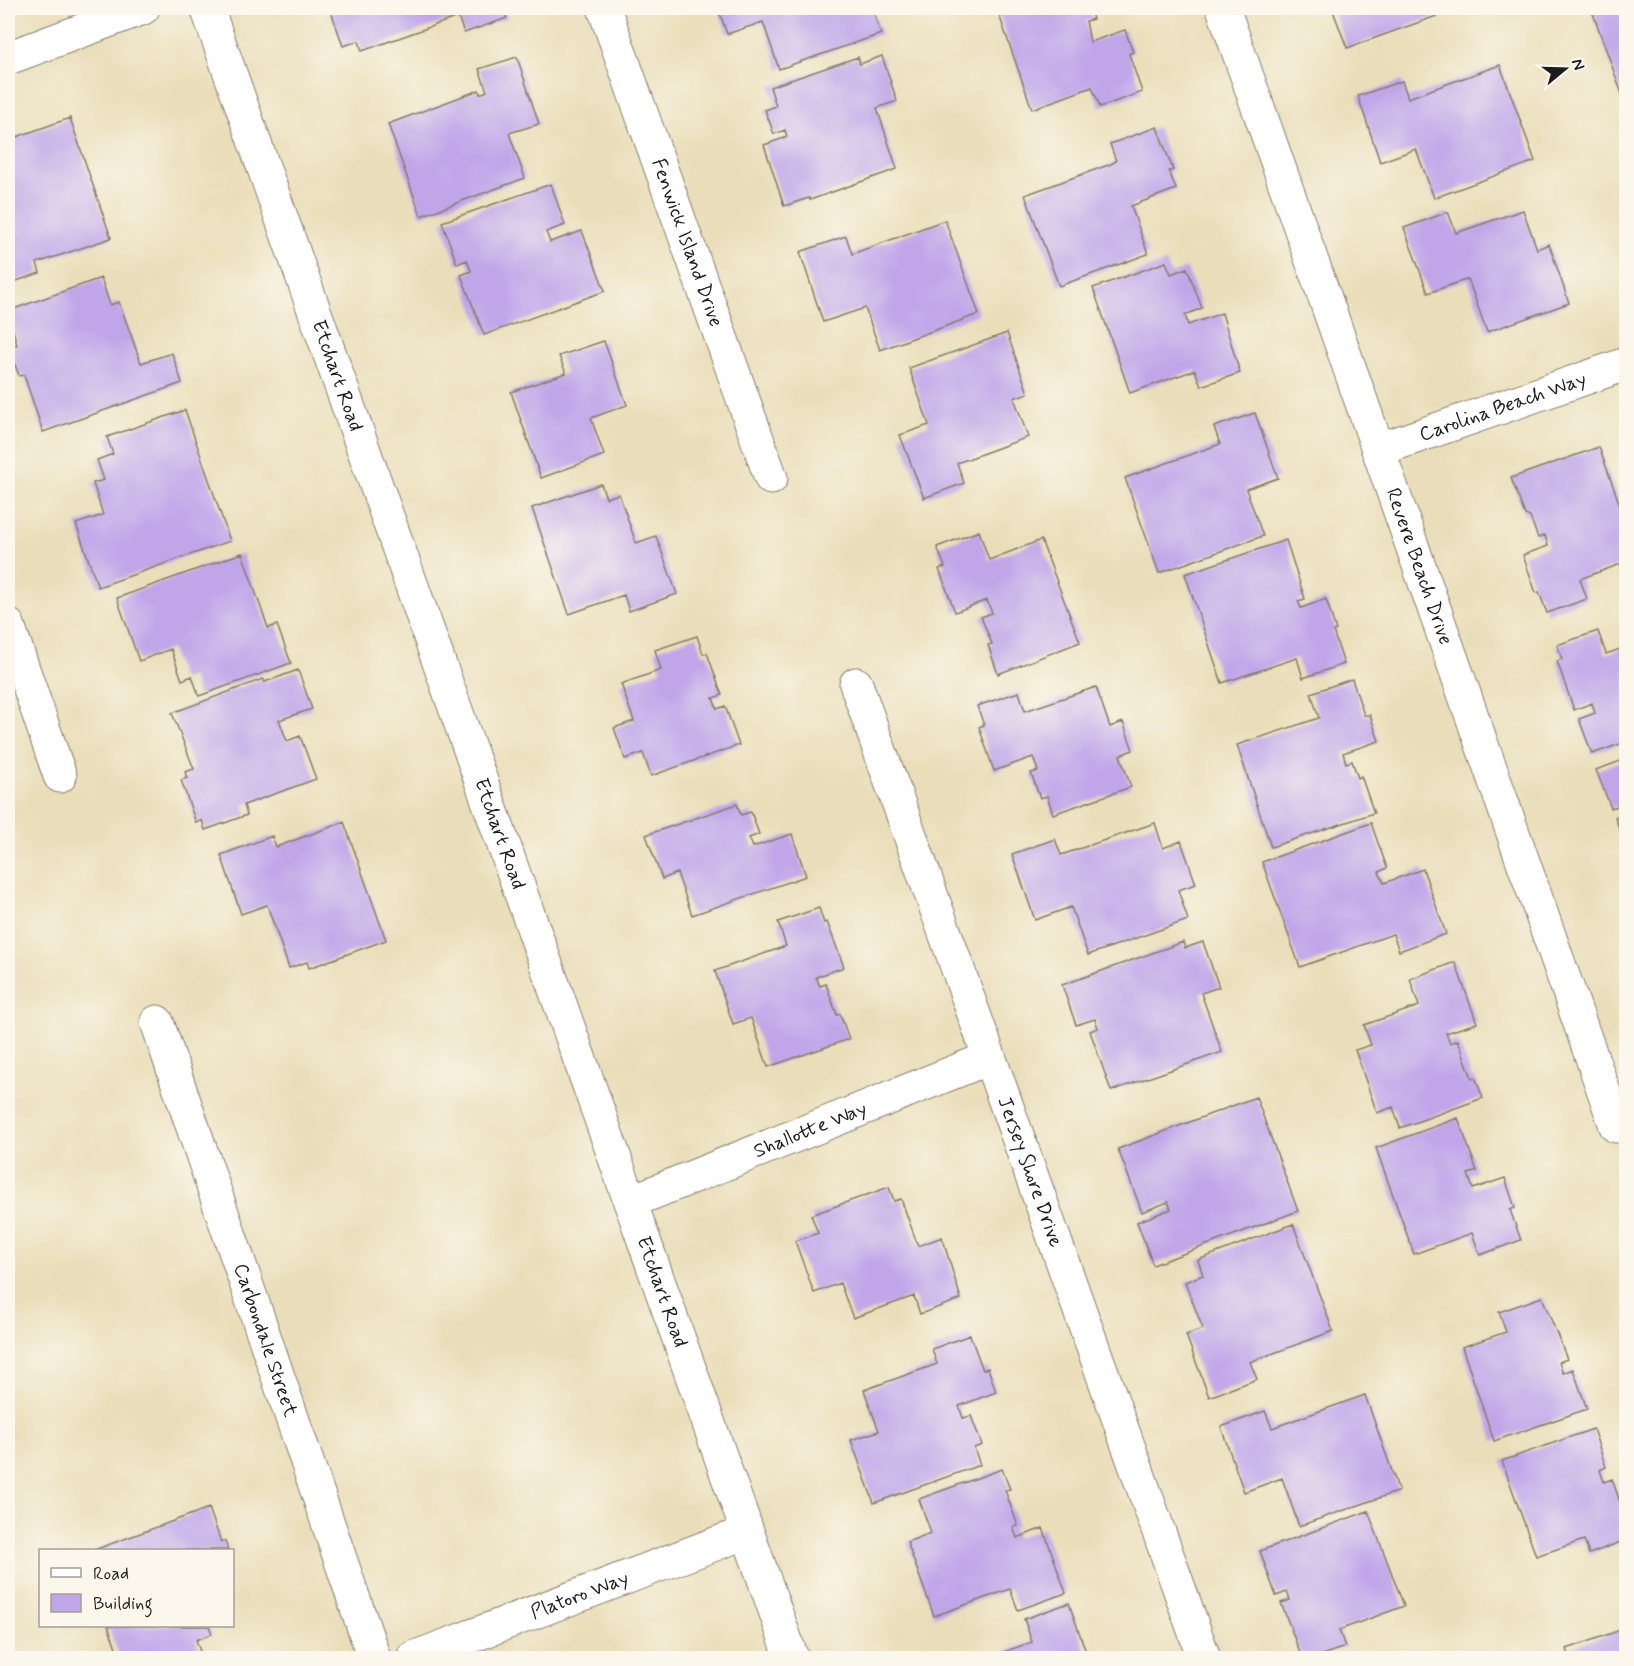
<svg xmlns="http://www.w3.org/2000/svg" width="1634" height="1666" viewBox="0 0 1634 1666" font-family="Mynerve,sans-serif">
<rect width="100%" height="100%" fill="#fbf7ec"/>
<filter id="ink" filterUnits="userSpaceOnUse"><feTurbulence type="fractalNoise" baseFrequency=".0167" numOctaves="2"/><feDisplacementMap in="SourceGraphic" scale="12" xChannelSelector="R" yChannelSelector="G"/><feConvolveMatrix kernelMatrix="1 2 1 2 8 2 1 2 1" color-interpolation-filters="sRGB"/></filter>
<filter id="wash" filterUnits="userSpaceOnUse"><feTurbulence type="fractalNoise" baseFrequency=".008" numOctaves="4" result="noise"/><feDisplacementMap in="SourceGraphic" scale="24" xChannelSelector="R" yChannelSelector="G"/><feGaussianBlur stdDeviation="1.35" result="paint"/><feColorMatrix in="noise" values="0 0 0 0 0 0 0 0 0 0 0 0 0 0 0 0 0 1.4 0 .05"/><feComposite in="paint" operator="in"/></filter>
<g filter="url(#wash)">
<rect width="100%" height="100%" fill="#eadeba"/>
<g id="blocks">
<path fill="#c0a6e9" d="M 330,8 L 503,8 L 507,18 L 464,33 L 458,17 L 362,51 L 359,41 L 343,46 Z
M 718,8 L 872,8 L 881,34 L 779,69 L 763,22 L 727,34 Z
M 1001,8 L 1089,8 L 1093,19 L 1086,21 L 1090,42 L 1125,30 L 1133,52 L 1129,54 L 1142,92 L 1100,107 L 1092,87 L 1032,109 L 997,9 Z
M 1332,8 L 1459,8 L 1347,48 Z
M 1591,8 L 1626,8 L 1626,105 Z
M 882,56 L 897,101 L 877,108 L 897,169 L 810,200 L 809,198 L 784,206 L 764,145 L 787,137 L 785,130 L 774,134 L 765,110 L 776,106 L 770,87 L 858,57 L 860,64 Z
M 517,57 L 539,124 L 509,133 L 525,178 L 421,216 L 388,124 L 479,90 L 480,94 L 487,91 L 479,69 Z
M 1500,65 L 1535,161 L 1434,198 L 1416,149 L 1380,162 L 1358,96 L 1402,81 L 1408,98 Z
M 70,118 L 111,238 L 37,263 L 40,273 L 8,284 L 8,140 Z
M 1157,127 L 1173,170 L 1169,171 L 1176,189 L 1131,206 L 1148,254 L 1059,286 L 1025,195 L 1111,164 L 1116,161 L 1110,144 Z
M 551,184 L 565,225 L 546,232 L 550,242 L 582,231 L 605,291 L 484,335 L 461,275 L 471,271 L 467,260 L 457,264 L 442,222 Z
M 1523,210 L 1537,249 L 1549,244 L 1569,303 L 1487,332 L 1468,279 L 1428,293 L 1404,228 L 1448,212 L 1456,233 Z
M 945,220 L 979,314 L 880,350 L 865,308 L 823,322 L 800,252 L 846,236 L 852,254 Z
M 1166,262 L 1171,274 L 1187,268 L 1202,308 L 1185,315 L 1188,325 L 1222,313 L 1240,373 L 1201,386 L 1195,370 L 1130,393 L 1093,288 Z
M 101,278 L 110,305 L 119,302 L 141,363 L 172,353 L 182,383 L 43,432 L 24,375 L 19,376 L 9,347 L 17,345 L 8,311 Z
M 1007,333 L 1028,393 L 1014,398 L 1028,437 L 957,463 L 964,483 L 924,498 L 900,435 L 929,425 L 909,368 Z
M 604,341 L 627,405 L 591,418 L 604,455 L 541,478 L 511,392 L 566,373 L 559,356 Z
M 185,410 L 230,541 L 98,587 L 76,524 L 103,515 L 93,483 L 104,480 L 97,460 L 113,454 L 107,437 Z
M 1255,413 L 1278,478 L 1246,489 L 1263,536 L 1159,573 L 1125,478 L 1220,444 L 1214,427 Z
M 1599,447 L 1626,522 L 1626,562 L 1580,579 L 1587,599 L 1547,613 L 1539,592 L 1536,593 L 1523,555 L 1548,546 L 1545,535 L 1538,538 L 1530,517 L 1525,515 L 1511,478 Z
M 601,484 L 606,498 L 619,494 L 636,543 L 656,536 L 677,594 L 629,611 L 624,595 L 569,614 L 532,508 Z
M 979,531 L 989,560 L 1041,540 L 1080,642 L 998,674 L 988,645 L 992,644 L 981,617 L 992,613 L 987,600 L 955,612 L 939,569 L 945,567 L 937,547 Z
M 1286,540 L 1305,599 L 1298,601 L 1301,608 L 1326,599 L 1336,630 L 1333,631 L 1344,664 L 1303,678 L 1297,658 L 1222,683 L 1185,574 Z
M 242,553 L 268,628 L 277,625 L 291,663 L 199,696 L 192,676 L 182,680 L 171,649 L 139,661 L 117,598 Z
M 1598,631 L 1606,654 L 1626,647 L 1626,742 L 1592,754 L 1579,719 L 1595,713 L 1592,703 L 1574,710 L 1557,661 L 1562,659 L 1557,645 Z
M 697,636 L 703,654 L 707,653 L 722,695 L 713,698 L 717,709 L 725,706 L 739,745 L 651,776 L 643,753 L 625,759 L 614,728 L 634,721 L 621,684 L 661,670 L 655,650 Z
M 298,670 L 312,709 L 279,720 L 287,741 L 300,736 L 316,779 L 244,805 L 247,815 L 205,830 L 202,820 L 196,823 L 181,780 L 187,778 L 185,772 L 194,769 L 172,713 L 263,679 L 265,682 Z
M 1352,679 L 1364,715 L 1370,715 L 1379,741 L 1343,753 L 1346,763 L 1352,761 L 1358,778 L 1361,776 L 1374,813 L 1271,847 L 1237,745 L 1319,718 L 1311,693 Z
M 1096,687 L 1110,727 L 1123,722 L 1133,750 L 1120,755 L 1131,787 L 1053,814 L 1047,796 L 1040,798 L 1031,773 L 1038,771 L 1033,757 L 994,771 L 979,727 L 984,725 L 977,706 L 1019,692 L 1025,711 Z
M 1626,759 L 1626,847 L 1615,817 L 1621,814 L 1618,806 L 1611,808 L 1596,770 Z
M 737,804 L 741,815 L 751,812 L 759,834 L 749,838 L 753,847 L 792,834 L 806,876 L 692,915 L 677,873 L 662,879 L 646,835 Z
M 344,822 L 386,940 L 309,968 L 307,962 L 289,968 L 267,905 L 241,914 L 221,855 L 272,836 L 276,847 Z
M 1155,823 L 1163,848 L 1181,841 L 1196,884 L 1178,890 L 1188,920 L 1088,955 L 1071,907 L 1035,920 L 1012,854 L 1055,839 L 1061,855 Z
M 1371,823 L 1387,868 L 1379,872 L 1384,883 L 1423,869 L 1446,934 L 1399,951 L 1393,934 L 1300,967 L 1262,862 Z
M 819,908 L 824,923 L 827,922 L 844,967 L 816,977 L 820,986 L 826,984 L 837,1015 L 840,1014 L 849,1039 L 768,1067 L 751,1018 L 733,1024 L 715,971 L 786,946 L 778,922 Z
M 1183,942 L 1185,948 L 1203,942 L 1219,987 L 1201,993 L 1222,1052 L 1111,1091 L 1090,1031 L 1098,1028 L 1095,1019 L 1076,1025 L 1062,985 Z
M 1455,962 L 1477,1023 L 1446,1033 L 1450,1043 L 1458,1040 L 1472,1078 L 1475,1077 L 1483,1098 L 1400,1128 L 1393,1107 L 1377,1113 L 1355,1050 L 1371,1045 L 1364,1025 L 1419,1006 L 1410,979 Z
M 1256,1097 L 1298,1211 L 1153,1265 L 1137,1222 L 1171,1209 L 1168,1202 L 1142,1212 L 1118,1149 Z
M 1458,1118 L 1477,1171 L 1468,1174 L 1473,1189 L 1505,1178 L 1515,1208 L 1510,1210 L 1521,1240 L 1480,1255 L 1472,1233 L 1414,1254 L 1376,1148 Z
M 889,1187 L 894,1201 L 901,1199 L 918,1246 L 942,1237 L 961,1299 L 920,1314 L 914,1296 L 853,1318 L 840,1283 L 814,1293 L 795,1241 L 818,1233 L 811,1215 Z
M 1293,1224 L 1333,1331 L 1250,1362 L 1257,1379 L 1209,1397 L 1186,1335 L 1203,1329 L 1185,1282 L 1203,1275 L 1198,1260 Z
M 1542,1297 L 1567,1359 L 1559,1362 L 1563,1373 L 1573,1369 L 1587,1409 L 1494,1441 L 1462,1347 L 1506,1332 L 1499,1312 Z
M 970,1335 L 983,1370 L 988,1368 L 996,1392 L 959,1406 L 963,1418 L 971,1416 L 982,1445 L 974,1448 L 980,1465 L 874,1503 L 851,1440 L 879,1431 L 864,1390 L 937,1364 L 932,1349 Z
M 1365,1395 L 1399,1491 L 1299,1526 L 1282,1478 L 1244,1492 L 1221,1427 L 1265,1411 L 1272,1428 Z
M 1593,1429 L 1606,1467 L 1600,1470 L 1604,1482 L 1612,1479 L 1626,1519 L 1624,1524 L 1626,1540 L 1589,1554 L 1584,1540 L 1536,1556 L 1502,1461 Z
M 1002,1469 L 1010,1489 L 1005,1490 L 1018,1526 L 1013,1527 L 1017,1538 L 1043,1528 L 1066,1593 L 1018,1610 L 1010,1589 L 934,1616 L 907,1542 L 931,1533 L 919,1499 Z
M 209,1508 L 221,1542 L 225,1541 L 228,1550 L 94,1550 Z
M 1368,1511 L 1404,1606 L 1339,1630 L 1345,1647 L 1313,1658 L 1302,1658 L 1281,1603 L 1290,1600 L 1287,1592 L 1276,1596 L 1260,1551 Z
M 1069,1603 L 1088,1658 L 986,1658 L 1032,1642 L 1024,1619 Z
M 108,1626 L 209,1626 L 212,1634 L 196,1640 L 202,1657 L 198,1658 L 120,1658 Z
M 1626,1628 L 1626,1658 L 1570,1658 L 1567,1649 Z"/>
</g>
</g>
<g filter="url(#ink)">
<use href="#blocks" fill-opacity="0" stroke="#837d6b" stroke-width="1.5"/>
<g fill="none" stroke-linecap="round" stroke-linejoin="round">
<defs>
<g id="minor">
<path id="s1" d="M 207,8 L 792,1658"/>
<path id="s2" d="M 604,8 L 771,478"/>
<path id="s3" d="M 1223,8 L 1616,1126"/>
<path d="M 8,58 L 143,8"/>
<path id="s4" d="M 1378,450 L 1626,364"/>
<path d="M 8,625 L 60,776"/>
<path id="s5" d="M 856,684 L 1204,1658"/>
<path id="s6" d="M 157,1022 L 374,1658"/>
<path id="s7" d="M 630,1202 L 989,1058"/>
<path id="s8" d="M 413,1658 L 747,1532"/>
</g>
</defs>
<use href="#minor" stroke="#837d6b" stroke-width="35"/>
<use href="#minor" stroke="#fff" stroke-width="33"/>
</g>
</g>
<g text-anchor="middle" dominant-baseline="central" stroke-width="5" stroke-linejoin="round" paint-order="stroke">
<g font-size="20" fill="#1c1c1c" stroke="#fbf7ec">
<text stroke="none"><textPath href="#s2" startOffset="249">Fenwick Island Drive</textPath></text>
<text stroke="none"><textPath href="#s1" startOffset="390">Etchart Road</textPath></text>
<text stroke="none"><textPath href="#s4" startOffset="132">Carolina Beach Way</textPath></text>
<text stroke="none"><textPath href="#s3" startOffset="592">Revere Beach Drive</textPath></text>
<text stroke="none"><textPath href="#s1" startOffset="876">Etchart Road</textPath></text>
<text stroke="none"><textPath href="#s7" startOffset="194">Shallotte Way</textPath></text>
<text stroke="none"><textPath href="#s5" startOffset="518">Jersey Shore Drive</textPath></text>
<text stroke="none"><textPath href="#s1" startOffset="1362">Etchart Road</textPath></text>
<text stroke="none"><textPath href="#s6" startOffset="336">Carbondale Street</textPath></text>
<text stroke="none"><textPath href="#s8" startOffset="178">Platoro Way</textPath></text>
</g>
</g>
<rect width="1634" height="1666" fill="none" stroke="#fbf7ec" stroke-width="30"/>
<rect x="39" y="1549" width="195" height="78" fill="#fbf7ec" stroke="#a29f99" stroke-width="1.5"/>
<rect x="51" y="1568" width="30" height="9" fill="#ffffff" stroke="#a29f99" stroke-width="1.5"/>
<text x="93" y="1579" font-size="18" fill="#1c1c1c">Road</text>
<rect x="51" y="1594" width="30" height="18" fill="#c0a6e9" stroke="#a29f99" stroke-width="1.5"/>
<text x="93" y="1609" font-size="18" fill="#1c1c1c">Building</text>
<g transform="translate(1565 69) rotate(71)" stroke="#fbf7ec" stroke-width="4.5" paint-order="stroke">
<path d="M0-4.5L10 22L0 15L-10 22Z" fill="#1c1c1c"/>
<text y="-9" font-size="16" font-weight="bold" text-anchor="middle" fill="#1c1c1c">N</text>
</g>
</svg>
